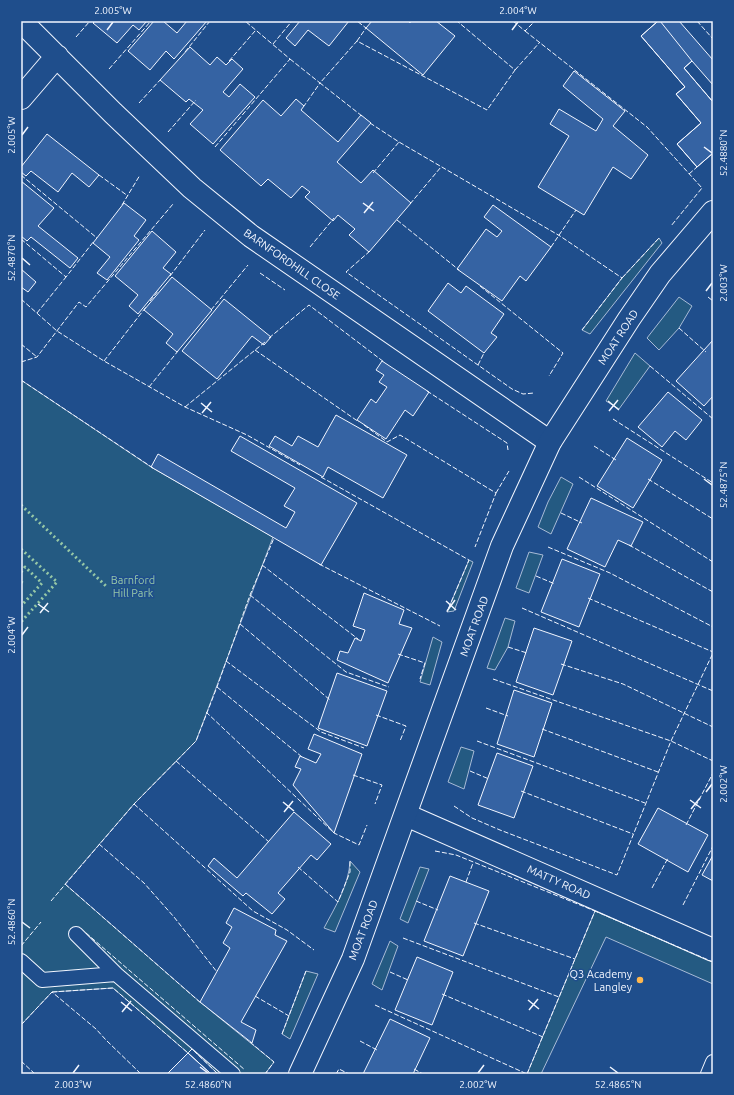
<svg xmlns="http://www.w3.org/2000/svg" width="734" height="1095" viewBox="0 0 734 1095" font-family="Ubuntu,sans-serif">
<rect width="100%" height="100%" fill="#1f4e8c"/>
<path fill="#245a82" stroke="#a8bbd7" d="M 659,238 L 662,243 L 590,334 L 582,330 L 622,278 Z
M 679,297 L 692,306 L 679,328 L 659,350 L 647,338 Z
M 635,353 L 650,366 L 619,409 L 606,401 Z
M 21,380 L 151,467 L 273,537 L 196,741 L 134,804 L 65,884 L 200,1002 L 274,1062 L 265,1074 L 218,1074 L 192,1049 L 188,1053 L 113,988 L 52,992 L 21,1025 Z
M 561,477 L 573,484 L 551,534 L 538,527 L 548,502 Z
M 529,552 L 543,555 L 529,593 L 516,588 Z
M 469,560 L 473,562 L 454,611 L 447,612 Z
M 505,618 L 515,621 L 508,647 L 495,670 L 487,668 Z
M 433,637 L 442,642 L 430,685 L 420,682 Z
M 461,747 L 474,751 L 464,789 L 448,782 Z
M 350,861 L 360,872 L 335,932 L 324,928 C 335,907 349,885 350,861 Z
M 420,867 L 429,869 L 408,923 L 400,919 Z
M 595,911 L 713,962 L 713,984 L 606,937 L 541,1074 L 527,1074 Z
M 390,941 L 398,946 L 382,990 L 372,984 Z
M 306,971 L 318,974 L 290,1039 L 282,1034 Z"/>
<path fill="#3563a3" stroke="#f2f6ff" d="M 95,21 L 147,21 L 139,30 L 133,25 L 117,43 L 93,23 Z
M 154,21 L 163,21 L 177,33 L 187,21 L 207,21 L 174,59 L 166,51 L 150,70 L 128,51 Z
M 300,21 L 349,21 L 329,46 L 308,30 L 295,46 L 286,38 Z
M 372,21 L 408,21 L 410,23 L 411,21 L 436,21 L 455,36 L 423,75 L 366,28 Z
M 658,21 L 679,21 L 713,60 L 713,85 L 692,61 L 684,68 L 713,102 L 713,153 L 697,167 L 677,144 L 701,123 L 676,94 L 685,87 L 641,36 Z
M 658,21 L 660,21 L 692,61 L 684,68 L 713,102 L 713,153 L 697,167 L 677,144 L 701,123 L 676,94 L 685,87 L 641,36 Z
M 190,47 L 210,65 L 217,57 L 226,65 L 232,59 L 243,69 L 223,92 L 229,97 L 240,84 L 255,97 L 213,144 L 190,124 L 203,110 L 189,99 L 186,102 L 160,80 Z
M 574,71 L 625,111 L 613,126 L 648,155 L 631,179 L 613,167 L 584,215 L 538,187 L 569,136 L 550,124 L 559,109 L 596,131 L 603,119 L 563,86 Z
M 296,99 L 304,106 L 301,110 L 338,142 L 361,115 L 371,123 L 337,162 L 361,183 L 373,170 L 411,203 L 369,252 L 349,235 L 355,229 L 338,215 L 333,221 L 305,197 L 310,192 L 302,186 L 291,198 L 268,179 L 261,186 L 220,150 L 263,100 L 281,116 Z
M 47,134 L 99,175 L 89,187 L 72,173 L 58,192 L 31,171 L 26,176 L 21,172 L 21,167 Z
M 21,181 L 54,208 L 38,226 L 78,258 L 70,268 L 31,237 L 27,241 L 21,236 Z
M 124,203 L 146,220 L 134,236 L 139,240 L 107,280 L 97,273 L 110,257 L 93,243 Z
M 493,205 L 551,247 L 526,281 L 520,276 L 502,301 L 457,269 L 486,229 L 497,237 L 502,231 L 484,217 Z
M 152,231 L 176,252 L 163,268 L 171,274 L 138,314 L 129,306 L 138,295 L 115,276 Z
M 21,269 L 36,282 L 28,292 L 21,287 Z
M 172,277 L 212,310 L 177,352 L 166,343 L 173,334 L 144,310 Z
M 448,283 L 461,293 L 466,286 L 504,314 L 491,333 L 497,337 L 484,353 L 428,311 Z
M 224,299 L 271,337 L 264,345 L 252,336 L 217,379 L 182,351 Z
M 713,340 L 713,396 L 704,406 L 676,381 Z
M 382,361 L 429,392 L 413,416 L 405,410 L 386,439 L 357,420 L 371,399 L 376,403 L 387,387 L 379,382 L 384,375 L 376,370 Z
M 668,392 L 702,420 L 686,440 L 675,431 L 662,447 L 638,427 Z
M 336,415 L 407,455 L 383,498 L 328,467 L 323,477 L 269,446 L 275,436 L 292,446 L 298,436 L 318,447 Z
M 240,436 L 357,503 L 321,565 L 151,467 L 158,454 L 286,528 L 295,512 L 284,506 L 295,488 L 231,451 Z
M 627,438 L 662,460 L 633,508 L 597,486 Z
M 591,498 L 643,522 L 631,546 L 618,540 L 605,567 L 567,549 Z
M 562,559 L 600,574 L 579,627 L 541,612 Z
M 364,593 L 404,610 L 399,624 L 412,628 L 388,683 L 337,660 L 340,651 L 348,653 L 355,638 L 361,641 L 365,630 L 353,626 Z
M 534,628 L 572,641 L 553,695 L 516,682 Z
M 337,673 L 387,691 L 367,746 L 318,728 Z
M 514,690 L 552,703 L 534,757 L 497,744 Z
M 314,734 L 362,754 L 334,833 L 293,785 L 301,769 L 295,767 L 300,756 L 316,763 L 321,754 L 308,749 Z
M 497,753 L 533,766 L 514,818 L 478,805 Z
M 658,808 L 708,835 L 688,872 L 638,844 Z
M 294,812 L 331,844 L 317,860 L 311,855 L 278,893 L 285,899 L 272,914 L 246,893 L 243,896 L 208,866 L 214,858 L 237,878 Z
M 713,855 L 713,881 L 702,875 Z
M 450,876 L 489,891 L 463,956 L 424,941 Z
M 234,908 L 276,930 L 275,935 L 287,941 L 241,1022 L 256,1030 L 252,1043 L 200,1002 L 230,948 L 223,943 L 232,927 L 226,923 Z
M 417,957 L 453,972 L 432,1025 L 395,1010 Z
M 390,1019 L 430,1038 L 413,1074 L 363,1074 Z
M 188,1053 L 211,1074 L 167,1074 Z
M 188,1053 L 211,1074 L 167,1074 Z"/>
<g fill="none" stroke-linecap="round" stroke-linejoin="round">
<defs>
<path id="lane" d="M 21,961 L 42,980 L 116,974 L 76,934
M 116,974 L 233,1074
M 708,1074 L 713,1062"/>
<path id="street" d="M 21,21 L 113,113 L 192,188 L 251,236 L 550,442
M 21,98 L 57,56
M 406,815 L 713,950"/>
<path id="secondary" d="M 300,1074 L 353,959 L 502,546 L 550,442 L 629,319 L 660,274 L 713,212"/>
</defs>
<use href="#lane" stroke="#f2f6ff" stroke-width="16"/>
<use href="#street" stroke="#f2f6ff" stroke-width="24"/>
<use href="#secondary" stroke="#f2f6ff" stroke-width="24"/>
<use href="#lane" stroke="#1f4e8c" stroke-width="14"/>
<use href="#street" stroke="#1f4e8c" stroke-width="22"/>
<use href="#secondary" stroke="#1f4e8c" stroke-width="22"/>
<path stroke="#97c8a6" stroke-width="3" stroke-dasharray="2 3" stroke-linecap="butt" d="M 21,505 L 107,587
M 21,549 L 57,582 L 21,622
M 21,572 L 25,567 L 42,583 L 21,606
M 21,582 L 24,584"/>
<path stroke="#f2f6ff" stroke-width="1" stroke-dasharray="5 2" stroke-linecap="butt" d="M 513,21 L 525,31 L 535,21
M 697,21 L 713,39
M 525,31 L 647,127 L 702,188 L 671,226
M 76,37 L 90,21
M 357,41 L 366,28 L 357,21
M 273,44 L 292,21
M 185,52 L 210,21
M 290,59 L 320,83 L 304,106
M 229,61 L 255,31
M 109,69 L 151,21
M 515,70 L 540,42
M 139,103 L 161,79
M 362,116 L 320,83 L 357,41 L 487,110 L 515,70 L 457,21
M 370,123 L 399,142 L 560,236 L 622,278 L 582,330
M 168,132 L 196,100
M 215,147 L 290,59 L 245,21
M 373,173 L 399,142
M 689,174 L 697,167
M 21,175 L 97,238
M 99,175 L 128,196
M 410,204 L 441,167
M 122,205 L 140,175
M 397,220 L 459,270
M 21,239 L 66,277 L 94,241
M 310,247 L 334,218
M 551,247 L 576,210
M 370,251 L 346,272 L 512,389 L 523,394 L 534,393
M 260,273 L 285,290
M 170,276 L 205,230
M 622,278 L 659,238
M 480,286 L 563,353 L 549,376
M 708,297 L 713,301
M 21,299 L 57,331 L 104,361 L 185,407 L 247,435 L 300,465
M 150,301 L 159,290
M 211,310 L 248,265
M 37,313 L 66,277
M 679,328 L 706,352
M 269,338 L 309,305 L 384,362
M 21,344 L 37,357
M 255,350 L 359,422
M 104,361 L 146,307
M 21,362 L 37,357 L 79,302 L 86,307 L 173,204
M 478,365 L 484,353
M 650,366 L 713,419
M 21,380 L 153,468
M 149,387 L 178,351
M 427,391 L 507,443 L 508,450
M 185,407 L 265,342
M 613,419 L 713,483
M 364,425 L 387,442 L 400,435 L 496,493 L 475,547
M 594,446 L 616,460
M 321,477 L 469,560 L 447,612
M 579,477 L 713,562
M 648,479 L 713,519
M 496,493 L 509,471
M 561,513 L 582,523
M 629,545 L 713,592
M 548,547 L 610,573 L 713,627
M 319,564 L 440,626
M 262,565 L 358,639
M 536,576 L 555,584
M 250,595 L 346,672 L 389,687
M 588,598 L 713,652
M 522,608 L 713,691
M 240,624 L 330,700
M 508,647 L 527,653
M 398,654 L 425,663 L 420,679
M 226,661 L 321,732 L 364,748
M 561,664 L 623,684 L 713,727
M 493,679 L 671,741 L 713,761
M 217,687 L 302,757
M 486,708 L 508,716
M 206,712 L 334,833 L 359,845 L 367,825
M 376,715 L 406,726 L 400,741
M 542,729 L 658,772
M 477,741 L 645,803
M 176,761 L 269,842
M 470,771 L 489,779
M 353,775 L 382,785 L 375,804
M 521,791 L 633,834
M 134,804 L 253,911 L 287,930 L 314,950
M 454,806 L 472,818 L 500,830 L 617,875 L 671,741 L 713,653
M 686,825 L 713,773
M 99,844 L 144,883 L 174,917 L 217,972
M 435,851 L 456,855 L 595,911
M 298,867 L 338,902 L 350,872 L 350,861
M 466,882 L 473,863
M 65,884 L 202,1004
M 652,888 L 668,858
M 51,901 L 134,804 L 196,741 L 217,687 L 250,595 L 274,538
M 416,901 L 438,910
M 683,905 L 713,846
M 474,923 L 575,959
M 86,933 L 245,1070
M 403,938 L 559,997
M 21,946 L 41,922
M 390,972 L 408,980
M 52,992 L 113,988 L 188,1053 L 192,1049 L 218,1074
M 442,994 L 543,1037
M 255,996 L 289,1016
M 375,1005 L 527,1074
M 21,1025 L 52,992 L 96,1029 L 106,1040 L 141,1074
M 282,1034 L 306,971
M 360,1041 L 377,1050
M 250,1042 L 274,1062 L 265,1074
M 21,1061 L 35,1074
M 414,1069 L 423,1074
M 336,1074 L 339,1069 L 349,1074
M 527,1074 L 595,911 L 713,962"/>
</g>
<path fill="none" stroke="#f2f6ff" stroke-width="1.5" d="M 107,30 L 113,22M 512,30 L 518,22M 22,135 L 28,127M 704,147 L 712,153M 363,203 L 374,211M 364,213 L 373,202M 22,258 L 30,265M 706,291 L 712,283M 608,401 L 619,410M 201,403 L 212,412M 609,411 L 618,400M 202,413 L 211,402M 704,479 L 712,485M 446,601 L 456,610M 38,604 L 49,612M 447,611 L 455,600M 40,613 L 48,603M 22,635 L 28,627M 706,792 L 712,784M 690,800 L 701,808M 283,802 L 294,811M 691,809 L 700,798M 284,812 L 293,801M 22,922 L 30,928M 528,1000 L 539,1009M 121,1002 L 132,1011M 529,1010 L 538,999M 122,1012 L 131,1001M 200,1067 L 208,1073M 610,1067 L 618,1073M 73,1073 L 79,1065M 478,1073 L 484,1065"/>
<circle fill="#ffb74d" stroke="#1f4e8c" stroke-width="1.5" cx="640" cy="980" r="4"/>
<g text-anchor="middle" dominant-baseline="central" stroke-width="3" stroke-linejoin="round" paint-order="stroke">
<g font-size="11" fill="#f2f6ff" stroke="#1f4e8c">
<text transform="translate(292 264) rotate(35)">BARNFORDHILL CLOSE</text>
<text transform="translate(618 337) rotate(-57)">MOAT ROAD</text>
<text transform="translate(474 626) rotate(-70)">MOAT ROAD</text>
<text transform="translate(559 882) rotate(24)">MATTY ROAD</text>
<text transform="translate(363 930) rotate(-69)">MOAT ROAD</text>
</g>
<g font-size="11" fill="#97c8a6" stroke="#1f4e8c">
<text x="133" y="580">Barnford<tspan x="133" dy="13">Hill Park</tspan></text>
</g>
<g font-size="11" fill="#f2f6ff" stroke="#1f4e8c" text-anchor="end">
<text x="632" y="974">Q3 Academy<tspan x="632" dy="13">Langley</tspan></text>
</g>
</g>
<rect width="734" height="1095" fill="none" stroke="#1f4e8c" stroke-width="44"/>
<rect x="22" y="22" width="690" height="1051" fill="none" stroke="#f2f6ff" stroke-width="1.5"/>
<g font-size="10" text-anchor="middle" fill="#f2f6ff">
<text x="113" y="14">2.005°W</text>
<text x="518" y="14">2.004°W</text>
<text transform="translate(11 135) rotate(-90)" y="4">2.005°W</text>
<text transform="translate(723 153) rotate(-90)" y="4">52.4880°N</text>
<text transform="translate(11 258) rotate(-90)" y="4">52.4870°N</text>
<text transform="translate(723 283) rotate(-90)" y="4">2.003°W</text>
<text transform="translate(723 485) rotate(-90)" y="4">52.4875°N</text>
<text transform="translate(11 635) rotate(-90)" y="4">2.004°W</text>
<text transform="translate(723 784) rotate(-90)" y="4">2.002°W</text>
<text transform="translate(11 922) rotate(-90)" y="4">52.4860°N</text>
<text x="73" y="1088">2.003°W</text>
<text x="208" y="1088">52.4860°N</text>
<text x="478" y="1088">2.002°W</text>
<text x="618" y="1088">52.4865°N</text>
</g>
</svg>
